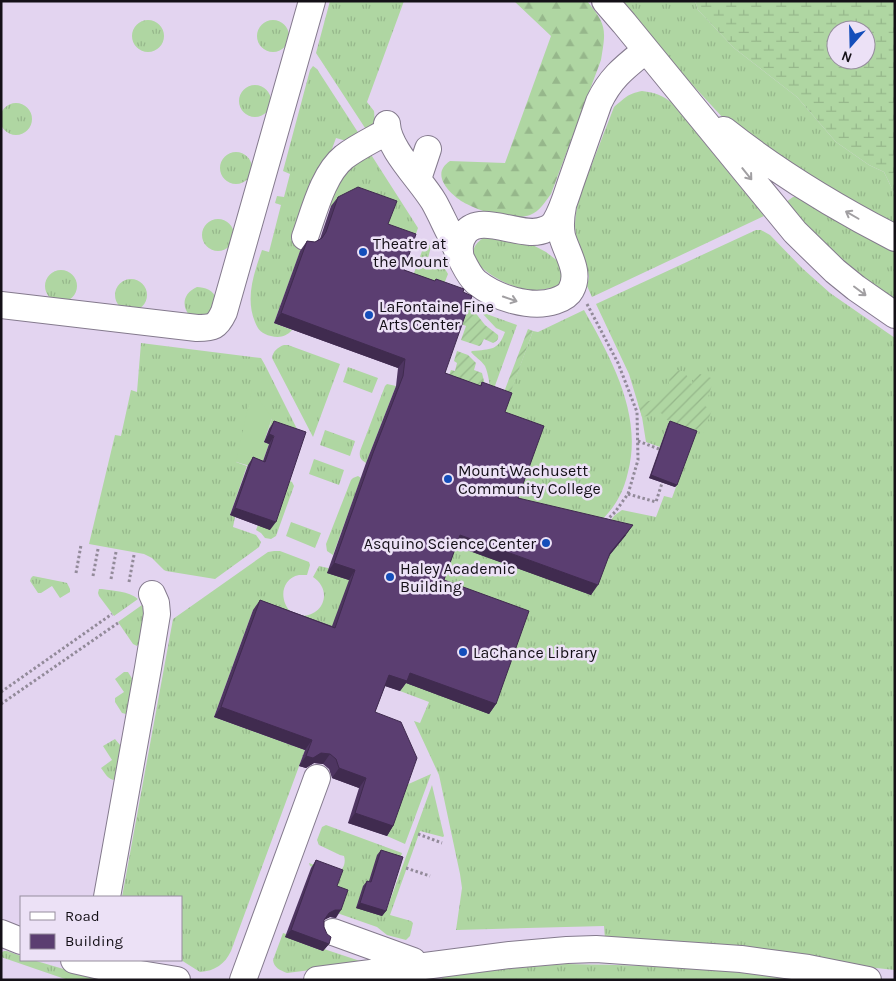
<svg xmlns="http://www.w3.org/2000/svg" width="896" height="981" viewBox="0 0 896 981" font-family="Karla,sans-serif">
<defs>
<pattern id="grass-tufts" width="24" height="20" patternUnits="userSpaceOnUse" patternTransform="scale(1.25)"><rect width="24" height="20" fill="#afd6a2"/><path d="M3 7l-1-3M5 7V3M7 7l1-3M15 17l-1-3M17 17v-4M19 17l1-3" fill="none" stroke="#96b78b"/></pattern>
<pattern id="forest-firs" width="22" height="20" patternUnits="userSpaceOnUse" patternTransform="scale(1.25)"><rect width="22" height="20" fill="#afd6a2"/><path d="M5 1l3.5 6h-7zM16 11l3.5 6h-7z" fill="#96b78b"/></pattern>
<pattern id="wetland-marsh" width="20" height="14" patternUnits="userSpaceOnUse" patternTransform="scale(1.25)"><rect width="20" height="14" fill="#afd6a2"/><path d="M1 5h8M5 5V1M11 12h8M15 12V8" fill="none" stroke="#96b78b"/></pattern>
<pattern id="garden-furrows" width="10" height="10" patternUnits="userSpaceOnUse" patternTransform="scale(1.25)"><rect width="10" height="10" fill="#afd6a2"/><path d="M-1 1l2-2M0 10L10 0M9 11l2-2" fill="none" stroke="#96b78b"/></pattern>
</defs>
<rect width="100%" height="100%" fill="#ece1f6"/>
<path fill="#e3d4f0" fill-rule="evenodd" d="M 1,1 L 895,1 L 895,980 L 1,980 ZM 836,30 L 866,30 L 866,60 L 836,60 ZM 21,897 L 181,897 L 181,960 L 21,960 Z"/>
<path fill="url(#grass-tufts)" d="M 330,1 L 404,1 L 367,102 L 374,111 C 375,119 374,127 369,134 L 316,53 Z
M 615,1 L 695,1 L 698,10 L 734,48 L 797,97 L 836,142 L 869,165 L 884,172 L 895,195 L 895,232 L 724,119 Z
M132 36a16 16 0 1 1 32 0a16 16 0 1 1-32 0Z
M257 36a16 16 0 1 1 32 0a16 16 0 1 1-32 0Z
M 313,66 L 317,69 L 361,137 L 354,143 L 336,138 L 297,244 L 302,246 L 274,323 L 292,330 C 286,337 279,338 271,336 C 262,334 258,330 255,322 C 245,298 254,273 262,250 L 269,252 L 281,205 L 275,203 L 277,196 L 284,197 L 290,174 L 283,171 L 310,70 Z
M239 101a16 16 0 1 1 32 0a16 16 0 1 1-32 0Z
M 642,91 C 656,93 662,95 672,103 L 764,216 L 592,297 L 587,286 L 589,277 L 588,272 C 583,257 575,241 575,225 C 575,216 577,208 578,200 L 614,107 C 625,98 627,94 642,91 Z
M0 119a16 16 0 1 1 32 0a16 16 0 1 1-32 0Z
M220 168a16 16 0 1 1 32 0a16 16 0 1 1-32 0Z
M 370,153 L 418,228 L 412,245 L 351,197 L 321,211 L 334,181 Z
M 793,197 L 798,197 L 895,250 L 895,309 L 857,281 L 786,202 Z
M202 235a16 16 0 1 1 32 0a16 16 0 1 1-32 0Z
M 756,230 L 761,230 L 770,235 L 802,268 L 830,293 L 895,338 L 895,970 L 605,939 L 604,926 L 456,930 L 462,888 L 460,874 L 439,775 L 414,721 L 420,723 L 429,702 L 400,691 L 463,518 L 603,529 L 615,515 L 622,510 L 656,517 L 664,496 L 672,498 L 695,434 L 668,424 L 660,447 L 646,442 L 642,417 L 629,374 L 596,304 Z
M 485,237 L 529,243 L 546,252 L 559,262 L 563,277 C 562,280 561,282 560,284 C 556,288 550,288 545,289 C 539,290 532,291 526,290 C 506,286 449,258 485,237 Z
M 427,242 L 431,247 L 428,258 L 442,264 L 448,274 L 444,284 L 410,284 L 425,243 Z
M45 286a16 16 0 1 1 32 0a16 16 0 1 1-32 0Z
M115 295a16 16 0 1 1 32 0a16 16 0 1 1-32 0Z
M 197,287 C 204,287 215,290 216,300 C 216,304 212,311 211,315 L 190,316 C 181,306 183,293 197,287 Z
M 584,310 C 611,358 643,415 628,472 C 626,481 623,490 619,497 C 613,509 604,518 595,527 L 475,486 C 494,434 514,383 533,331 L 538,332 Z
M 481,312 L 517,325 L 492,394 C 489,385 489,375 485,366 C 481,360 475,357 471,352 L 472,351 C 491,349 498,351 505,332 L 496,328 Z
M 141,343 L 261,358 L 265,365 L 301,437 L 301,440 L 269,429 L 272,418 L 236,462 L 247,466 L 230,515 L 235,517 L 233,527 L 256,535 L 261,542 L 259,547 L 215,579 L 166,571 L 164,570 L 152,558 L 144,554 L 89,544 L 115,435 L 121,436 L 131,390 L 137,392 Z
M 284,345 L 288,345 L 340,364 L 313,437 L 272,358 C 273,351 278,347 284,345 Z
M 348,367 L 378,378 L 372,393 L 343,382 Z
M 387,384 L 396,386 L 366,463 C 361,460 359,458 360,451 L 385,386 Z
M 325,430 L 355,441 L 350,456 L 320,445 Z
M 314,459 L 344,470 L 339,485 L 309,474 Z
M 358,476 L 361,478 L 333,555 L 327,551 L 326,544 L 351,480 L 353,478 Z
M 288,480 L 292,482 L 294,486 L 276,536 L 271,539 L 265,538 L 261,533 L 256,530 L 258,525 Z
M 291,522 L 321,533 L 315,548 L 286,536 Z
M 274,551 L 280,551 L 309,562 L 310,565 L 307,575 C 304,575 301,575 299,575 C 280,579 279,602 292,613 L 253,610 L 214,717 L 305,750 L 231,951 C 225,964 215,971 200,972 L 181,960 L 181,897 L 122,897 L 173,619 L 268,552 Z
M 319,566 L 328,568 L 352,581 L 330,638 L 300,616 C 324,617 333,590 313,577 Z
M 33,576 L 63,582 L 67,583 L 70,589 L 70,592 L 60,598 L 52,586 L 41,593 L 38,593 L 30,581 L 31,578 Z
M 99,589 L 102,589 C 114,591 128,591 138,599 L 114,616 L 99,596 L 98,593 Z
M 142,605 C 146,614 143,639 137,646 L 133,644 L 118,622 Z
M 124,672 L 128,672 L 133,680 L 128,711 L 126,714 L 122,713 L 115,702 L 115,698 L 124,692 L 115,679 Z
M 115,739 L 120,745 L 121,749 L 115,780 C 108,780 105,773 101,768 L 112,760 L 103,746 Z
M 431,774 L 405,844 L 387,836 L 404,786 Z
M 432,785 L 444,836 L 443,837 L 420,831 L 390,915 L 411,921 L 413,923 L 410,936 L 406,940 L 387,935 L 377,927 L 337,913 L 331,893 L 337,878 L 310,866 L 309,863 L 336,873 C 344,871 346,862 344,856 L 340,855 L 319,845 L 317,840 L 322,827 L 326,825 L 402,853 L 384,908 L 387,909 Z
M 283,933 L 286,934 L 286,937 L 323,951 L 324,949 L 366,963 L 287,973 C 280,970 274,968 273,960 Z
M 4,951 L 7,951 L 21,956 L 21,960 L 33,960 L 77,973 L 100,979 L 100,980 L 69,980 L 62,978 L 1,957 L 1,953 Z
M 566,964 C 622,965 678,966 734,972 C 754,974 774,977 795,980 L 441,980 L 444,974 Z"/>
<path fill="url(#forest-firs)" d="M 514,1 L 587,1 C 607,25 606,30 601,60 L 551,194 C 545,202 540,211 530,215 C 524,217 513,218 507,218 C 496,216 473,208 463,202 C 449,193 430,174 450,161 L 505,163 L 551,36 Z"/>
<path fill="url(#wetland-marsh)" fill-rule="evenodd" d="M 695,1 L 895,1 L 895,195 L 884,172 L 869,165 L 836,142 L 797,97 L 734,48 L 698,10 ZM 836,30 L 866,30 L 866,60 L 836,60 Z"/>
<path fill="#afd6a2" d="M 252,389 L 272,418 L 264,442 L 269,444 L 260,469 L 236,462 Z"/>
<path fill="url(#garden-furrows)" d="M 466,304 L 474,311 L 485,325 L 498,335 C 499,339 497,341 493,343 L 484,339 L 481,345 L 479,346 L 461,340 L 466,326 L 459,323 Z
M 528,329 L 533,331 L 506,405 L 501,400 Z
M 457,351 L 468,355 L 476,363 L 474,370 L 482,373 L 485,385 L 475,388 L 476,384 L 468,381 L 466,384 L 448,378 L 451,370 L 455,371 L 457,363 L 454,361 Z
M 678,370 L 684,372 L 690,380 L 690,383 L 692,384 L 697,373 L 714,379 L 705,406 L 712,410 L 703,433 L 667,420 L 661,413 L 642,417 L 638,403 L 660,399 L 669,385 L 669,375 L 672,371 Z"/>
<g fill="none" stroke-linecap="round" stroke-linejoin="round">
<defs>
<path id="minor" d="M 605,1 L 624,23 L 795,232 L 835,271 L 856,288 L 895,315
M 387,124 C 388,149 421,180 434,202 C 439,211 444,222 449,232 C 455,245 466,273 476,282 C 496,298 531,309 555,301 C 561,299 568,296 571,290 C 581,272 567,254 562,236 C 560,226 561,216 563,206
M 724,130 C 777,172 835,207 895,238
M 418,179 L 428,149
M 305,237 C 314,212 323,174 344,157 C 357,147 374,139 388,131
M 461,259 C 459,249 459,241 465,233 C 482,211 523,241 546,229 C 549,228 553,225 555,222 C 563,209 567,193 572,179 C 581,153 590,128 599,102 C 611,77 625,67 646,50
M 1,305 L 197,328 C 213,328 217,327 224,312 L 312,1
M 107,897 L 148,668 L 157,614 L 156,603 L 152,594
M 333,932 L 413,961
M 1,933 L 21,941
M 74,960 L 122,971 L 177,980
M 243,980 L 317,778
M 317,980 L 510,955 L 567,950 L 596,949 L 741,959 L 808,968 L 868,980"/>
</defs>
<use href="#minor" stroke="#847a8d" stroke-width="28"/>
<path stroke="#928a99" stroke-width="3" stroke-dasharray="2.5 2.5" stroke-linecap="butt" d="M 587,304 L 618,363 L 637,412 L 638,460 L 628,494 L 615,512 L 606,521
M 638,441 L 659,449
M 628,494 L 656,502 L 662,483
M 76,573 L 81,545
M 93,576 L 98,549
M 111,579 L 116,552
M 129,582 L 134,555
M 1,692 L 112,614
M 1,704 L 118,623
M 418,834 L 442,843
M 406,868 L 430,876"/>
<use href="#minor" stroke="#fff" stroke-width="26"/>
</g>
<path fill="#4e3561" d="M 338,197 L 388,224 L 404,270 L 435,281 L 436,279 L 463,292 L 445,373 L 480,386 L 482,382 L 505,412 L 518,498 L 626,535 L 609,556 L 591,595 L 456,546 L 444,580 L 496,704 L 489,714 L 406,683 L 400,691 L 385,686 L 375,712 L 393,826 L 387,836 L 348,823 L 359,788 L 332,778 L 329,769 L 323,764 L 314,763 L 306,768 L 299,766 L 305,750 L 214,717 L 253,610 L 260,600 L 332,626 L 349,580 L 327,573 L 366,463 L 396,386 L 398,368 L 274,323 L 300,251 L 307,241 L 315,242 L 320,239 L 331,206 Z
M 274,421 L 270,530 L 230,515 L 248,465 L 253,457 L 263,461 L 269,444 L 264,442 L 269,429 Z
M 670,421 L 677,485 L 675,487 L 649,478 L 668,424 Z
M 381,850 L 386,911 L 382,916 L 356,908 L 363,886 L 367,881 L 369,881 L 377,855 Z
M 316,860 L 337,886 L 336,918 L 330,917 L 324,920 L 324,927 L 329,944 L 323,951 L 285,937 L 311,868 Z"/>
<path fill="#402b4f" d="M 281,313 L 405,359 L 398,368 L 274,323 Z
M 269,434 L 274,436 L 269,444 L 264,442 Z
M 651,475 L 677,485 L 675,487 L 649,478 Z
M 235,508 L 276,522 L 270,530 L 230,515 Z
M 633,525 L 626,535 L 603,563 L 610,553 Z
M 460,535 L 598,585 L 591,595 L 453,545 Z
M 334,563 L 355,570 L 349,580 L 327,573 Z
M 410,673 L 496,704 L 489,714 L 406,683 L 400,691 L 382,685 L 389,675 Z
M 221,707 L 312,740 L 305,750 L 214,717 Z
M 321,753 L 330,754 L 323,764 L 314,763 L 306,768 L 299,766 L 306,756 Z
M 339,768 L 366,778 L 359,788 L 332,778 Z
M 355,813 L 393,826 L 387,836 L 348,823 Z
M 360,903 L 386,911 L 382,916 L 356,908 Z
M 335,910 L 341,910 L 336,918 L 330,917 L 324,920 L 329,913 Z
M 291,930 L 329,944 L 323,951 L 285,937 Z"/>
<path fill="#5b3e71" stroke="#402b4f" d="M 358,187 L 397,201 L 388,224 L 416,234 L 404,270 L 435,281 L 436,279 L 464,289 L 463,292 L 472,296 L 445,373 L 481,386 L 482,382 L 512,393 L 505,412 L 544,426 L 518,498 L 633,525 L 610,553 L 598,585 L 460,535 L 444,580 L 529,611 L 496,704 L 410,673 L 407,681 L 389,675 L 375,712 L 401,722 L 417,758 L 393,826 L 355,813 L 366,778 L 339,768 L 336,759 L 330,754 L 321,753 L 313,758 L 306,756 L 312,740 L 221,707 L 260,600 L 335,628 L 355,570 L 334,563 L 373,453 L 403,376 L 405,359 L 281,313 L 307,241 L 315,242 L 322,238 L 326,232 L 338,197 Z
M 274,421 L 306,432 L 276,522 L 235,508 L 253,457 L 265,462 L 274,436 L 269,434 Z
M 670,421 L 697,431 L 677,485 L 651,475 Z
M 381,850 L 403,857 L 386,911 L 360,903 L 367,881 L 371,882 Z
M 316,860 L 343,870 L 337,886 L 348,890 L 341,910 L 335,910 L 329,913 L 324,920 L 324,927 L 327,934 L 331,937 L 329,944 L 291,930 Z"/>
<defs><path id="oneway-shaft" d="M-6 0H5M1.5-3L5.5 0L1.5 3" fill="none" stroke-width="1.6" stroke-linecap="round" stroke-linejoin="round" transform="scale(1.25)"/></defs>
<g stroke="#a19fa2">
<use href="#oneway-shaft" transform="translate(747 174) rotate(51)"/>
<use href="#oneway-shaft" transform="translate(852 215) rotate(-150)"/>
<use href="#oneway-shaft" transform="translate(860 291) rotate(37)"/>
<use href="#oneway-shaft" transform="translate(510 299) rotate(19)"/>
</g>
<g fill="#144eba" stroke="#ece1f6" stroke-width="2">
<circle cx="363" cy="252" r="5"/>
<circle cx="369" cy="315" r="5"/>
<circle cx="448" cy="479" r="5"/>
<circle cx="546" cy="543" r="5"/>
<circle cx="390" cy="577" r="5"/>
<circle cx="463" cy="652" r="5"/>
</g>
<g text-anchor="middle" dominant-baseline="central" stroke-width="5" stroke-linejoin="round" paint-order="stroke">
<g font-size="16" fill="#141017" stroke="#ece1f6" text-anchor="start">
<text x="373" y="243">Theatre at<tspan x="373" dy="18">the Mount</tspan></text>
<text x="379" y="306">LaFontaine Fine<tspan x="379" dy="18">Arts Center</tspan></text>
<text x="458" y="470">Mount Wachusett<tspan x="458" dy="18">Community College</tspan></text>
<text x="536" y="543" text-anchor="end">Asquino Science Center</text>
<text x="400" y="568">Haley Academic<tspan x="400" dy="18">Building</tspan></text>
<text x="473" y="652">LaChance Library</text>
</g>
</g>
<rect width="896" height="981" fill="none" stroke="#141017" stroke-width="5"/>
<rect x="20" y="896" width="162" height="65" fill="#ece1f6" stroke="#968d9d"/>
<rect x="30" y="912" width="25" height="8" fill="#ffffff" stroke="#968d9d"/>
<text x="65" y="921" font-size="15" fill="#141017">Road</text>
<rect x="30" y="934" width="25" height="15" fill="#5b3e71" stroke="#968d9d"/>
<text x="65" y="946" font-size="15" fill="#141017">Building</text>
<g transform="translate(851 45) rotate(200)"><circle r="24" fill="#ece1f6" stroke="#968d9d"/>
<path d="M0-4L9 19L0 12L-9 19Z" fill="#144eba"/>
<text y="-8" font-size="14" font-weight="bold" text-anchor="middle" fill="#141017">N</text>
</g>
</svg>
